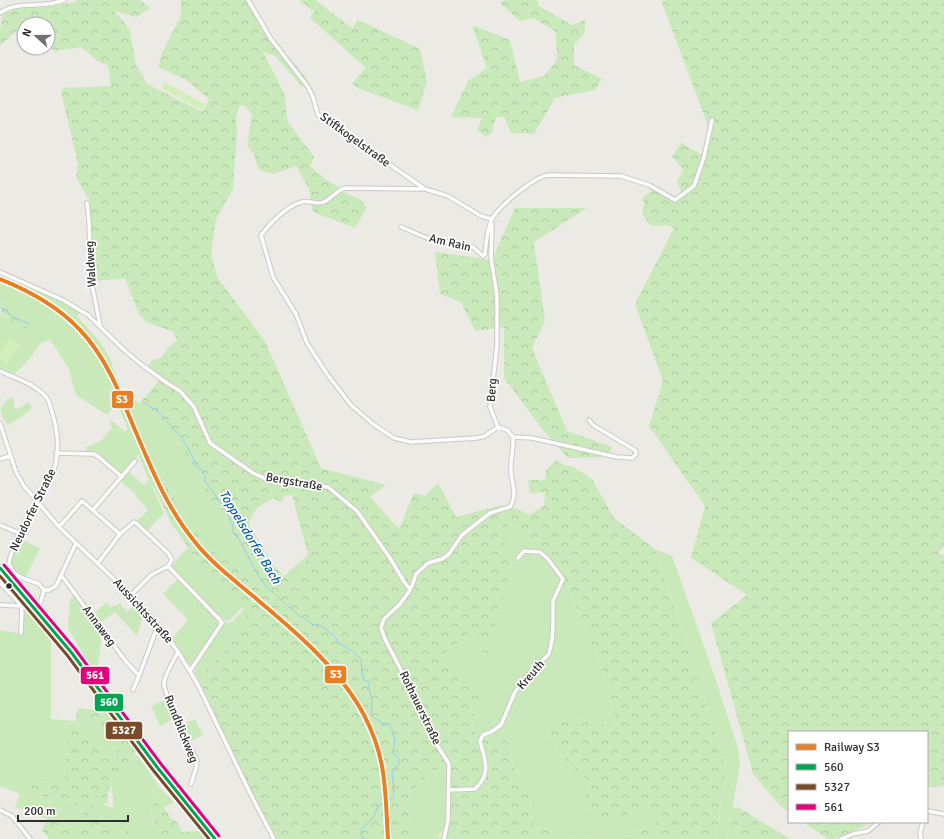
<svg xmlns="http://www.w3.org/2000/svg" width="944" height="839" viewBox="0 0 944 839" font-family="Signika,sans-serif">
<defs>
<pattern id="forest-crowns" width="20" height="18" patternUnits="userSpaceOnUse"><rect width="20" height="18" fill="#c9e9bb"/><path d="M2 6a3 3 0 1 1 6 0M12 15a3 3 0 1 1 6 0" fill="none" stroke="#adc8a1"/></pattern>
</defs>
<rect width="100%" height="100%" fill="#eceae4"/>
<path fill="#c9e9bb" d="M 0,273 L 62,301 L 81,312 L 77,316 L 100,342 L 110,358 L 116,377 L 123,391 L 139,403 L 141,402 L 162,423 L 173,430 L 207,492 L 245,554 L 262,586 L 212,550 L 209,554 L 210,556 L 196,541 L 199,540 L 188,515 L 183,512 L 163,480 L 156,475 C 145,449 134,423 122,397 C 115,382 109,367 100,353 C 77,316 40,292 0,277 Z
M 0,283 C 48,299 88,335 111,379 L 158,488 L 155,489 L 151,484 L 164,513 L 147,531 L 138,522 L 138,520 L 148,510 L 135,496 L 136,494 L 120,481 L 128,471 L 144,485 L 149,480 L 138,454 L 137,457 L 123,473 L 121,474 C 110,465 101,453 87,452 L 86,447 L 101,441 L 112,428 L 109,418 L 124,431 L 128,430 L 117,402 L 107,415 L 76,395 L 68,367 L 50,340 L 41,343 L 26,363 L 14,374 L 0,369 L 0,312 L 6,321 L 17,310 L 0,300 Z
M 13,397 L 14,407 L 18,409 L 29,402 L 32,408 L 21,417 L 8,425 L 3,418 L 0,409 L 7,399 Z
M 517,525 L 566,581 L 608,684 L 617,727 L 571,717 L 547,730 L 559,753 L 590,783 L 583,803 L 652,811 L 658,827 L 596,839 L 561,837 L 532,821 L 529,789 L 513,767 L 510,745 L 490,735 L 478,744 L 471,718 L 482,705 L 442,656 L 472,632 L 486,659 L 496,526 Z
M 19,538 L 40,548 L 26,577 C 3,570 13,554 19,538 Z
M 188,548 C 199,563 210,573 222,586 C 229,594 234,601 242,607 L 231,619 L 225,621 L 172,568 L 177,559 Z
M 655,549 L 672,556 L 716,680 L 738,748 L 740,764 L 727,839 L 716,839 L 726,767 Z
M 308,555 L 296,589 L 284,576 Z
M 178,579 L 219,621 L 218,626 L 193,664 L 188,664 L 172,639 L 188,620 L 163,594 Z
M 75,595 L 102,632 L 97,677 L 68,628 L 70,600 Z
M 107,602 L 111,607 L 120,603 L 127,612 L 136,603 L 144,612 L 137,636 L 115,612 L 100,623 L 93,614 Z
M 23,607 L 42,630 L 49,634 L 51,641 L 51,719 L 76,721 L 76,718 L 96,719 L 96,726 L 112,739 L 117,752 L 107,760 L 84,730 L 72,734 L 66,746 L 64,782 L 23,781 L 29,794 L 64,800 L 79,806 L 87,820 L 77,830 L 15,807 L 20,794 L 0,786 L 0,630 L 22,634 Z
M 244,609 L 249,613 L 240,623 L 239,633 L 233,638 L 231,644 L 210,665 L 200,682 L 195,674 L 195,667 L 224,624 L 233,621 Z
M 167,699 L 176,718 L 160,726 L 151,706 Z
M 195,719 L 203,735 L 189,742 L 182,725 Z
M 134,755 L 138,756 L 160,788 L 173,801 L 172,804 L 164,807 L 151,788 L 154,803 L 151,809 L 153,820 L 163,832 L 148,837 L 141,836 L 134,828 L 122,836 L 98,815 L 90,798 L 97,797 L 101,803 L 113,808 C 114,798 111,787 111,776 L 126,771 Z
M 449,764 L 448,820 L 445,833 L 442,832 L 438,835 L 425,838 L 412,828 C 410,820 406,810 407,802 C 408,788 424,786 427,771 L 441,769 Z"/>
<path fill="url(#forest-crowns)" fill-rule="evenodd" d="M 76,0 L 140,0 L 150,8 L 137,17 L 114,11 L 125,23 L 130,31 L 136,65 L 147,84 L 203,112 L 209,99 L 186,80 L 158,67 L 162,53 L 181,16 L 181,0 L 251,0 L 270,35 L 308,80 L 302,87 L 274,55 L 263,52 L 284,93 L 288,122 L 314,157 L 310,166 L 325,179 L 342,189 L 347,194 L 360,199 L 367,207 L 355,228 L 313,212 L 309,189 L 296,166 L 273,174 L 259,170 L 253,152 L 247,146 L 252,115 L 247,108 L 243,105 L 239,107 L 236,117 L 237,131 L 233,189 L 216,219 L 211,253 L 217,277 L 265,341 L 321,468 L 386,485 L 370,497 L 399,529 L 414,493 L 425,496 L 438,483 L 456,517 L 501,505 L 518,509 L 529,515 L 544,506 L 545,492 L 530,493 L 528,480 L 545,480 L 546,470 L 557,460 L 565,466 L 572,466 L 592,479 L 614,518 L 655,549 L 726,767 L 716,839 L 445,839 L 448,820 L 449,764 L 441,769 L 427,771 C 424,786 408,788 407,802 C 406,810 410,820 412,828 L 425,838 L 438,835 L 442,839 L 390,839 C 387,811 389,782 382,755 C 362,672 268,612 210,556 L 209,554 L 212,550 L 261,585 L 245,554 L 207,492 L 173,431 L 162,423 L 141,402 L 161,378 L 148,368 L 151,361 L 162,357 L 167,349 L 177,340 L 174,332 L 146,322 L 139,314 L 125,279 L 92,281 L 90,202 L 76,177 L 78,164 L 61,92 L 64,88 L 111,86 L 108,65 L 99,62 L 81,47 L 56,51 L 52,50 L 55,36 L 48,34 L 48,24 L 24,24 L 24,31 L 16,31 L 0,46 L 0,28 L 1,26 L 2,13 L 14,8 L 47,7 L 76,2 ZM 292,495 L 308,555 L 296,589 L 272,563 L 249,525 C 254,507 259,506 274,498 L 280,502 L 283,501 L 284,496 ZM 517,525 L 566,581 L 608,684 L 617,727 L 571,717 L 547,729 L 559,753 L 590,783 L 583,803 L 590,820 L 652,811 L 658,827 L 596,839 L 561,837 L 532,821 L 529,789 L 513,767 L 510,745 L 499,734 L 490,735 L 478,744 L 471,718 L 482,705 L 479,695 L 442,656 L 472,632 L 486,659 L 514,559 L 496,527 Z
M 299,0 L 315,0 L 352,28 L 358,20 L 420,49 L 427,81 L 418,110 L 357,88 L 352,83 L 366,68 L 310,18 L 314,12 Z
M 504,0 L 537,0 L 539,6 L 572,25 L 585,20 L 585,32 L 574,45 L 574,65 L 602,79 L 595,90 L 555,98 L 534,134 L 511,133 L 504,117 L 496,117 L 492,132 L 486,137 L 477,130 L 482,118 L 451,117 L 468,81 L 487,68 L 472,25 L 510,40 L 520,82 L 544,76 L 557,60 L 556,32 L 534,18 L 520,21 L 500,3 Z
M 661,0 L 944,0 L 944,547 L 938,553 L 944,555 L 944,786 L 927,787 L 927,732 L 789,732 L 789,812 L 780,806 L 753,774 L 711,623 L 747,595 L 691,558 L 705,506 L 649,426 L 663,381 L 635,304 L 674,228 L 666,225 L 651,226 L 642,214 L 644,206 L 643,197 L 654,189 L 674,202 L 683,196 L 677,181 L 684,170 L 672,157 L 681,143 L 700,154 L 706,154 L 709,136 L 708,126 Z
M 515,208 L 587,208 L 534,242 L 545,321 L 532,348 L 567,431 L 612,447 L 608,457 L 568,458 L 542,429 L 504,378 L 504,327 L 475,331 L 461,302 L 440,294 L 435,252 L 492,260 Z
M 0,300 L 17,310 L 34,323 L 32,328 C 11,328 0,322 0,300 Z
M 156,475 L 163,480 L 183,512 L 190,517 L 196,527 L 200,537 L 196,541 C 179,521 167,499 156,475 Z
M 158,488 C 172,516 189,539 210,561 C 233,581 256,601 278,621 C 319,658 365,699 379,755 C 386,782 385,811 387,839 L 277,839 L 238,766 L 200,682 L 210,665 L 231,644 L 233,638 L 239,633 L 239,623 L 249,613 L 233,600 L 222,586 L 198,562 L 171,523 L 155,489 Z
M 94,696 L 97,696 L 137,749 L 126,771 L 111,776 L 111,790 L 107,792 L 108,803 L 101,803 L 97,798 L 90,798 L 98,815 L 122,836 L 129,828 L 134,828 L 141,836 L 148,837 L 151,833 L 163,832 L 153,820 L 151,809 L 154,803 L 150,787 L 164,807 L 170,818 L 177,822 L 182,832 L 200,831 L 207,839 L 49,839 L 42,830 L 47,819 L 77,830 L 86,820 L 79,806 L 64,800 L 29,794 L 19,786 L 23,781 L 64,782 L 66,746 L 72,734 L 61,735 L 60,731 L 75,729 L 84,730 L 107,760 L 117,752 L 112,739 L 96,726 L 96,719 L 76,718 L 78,708 L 95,710 Z
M 738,807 L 790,839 L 727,839 L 732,809 Z
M 803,822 L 874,822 L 834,839 L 828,839 Z"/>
<path fill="#d4eeb9" d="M 164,82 L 205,104 L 202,110 L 161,88 Z
M 10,338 L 20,344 L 7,364 L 0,359 L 0,353 Z"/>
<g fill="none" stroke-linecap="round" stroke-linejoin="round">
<path stroke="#94cff1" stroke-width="1" d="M 0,307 L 13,317 L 29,324
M 144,403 L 156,410 L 171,426 L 182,438 L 192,456 L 193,459 L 195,461 L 195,465 L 201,469 L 205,476 L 205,481 L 222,505 L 233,525 L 233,532 L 240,541 L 257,574 L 266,586 L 274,593 L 285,604 L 294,611 L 299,616 L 303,617 L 312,624 L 321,626 L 333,635 L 337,639 L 337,642 L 355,653 L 361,660 L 362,672 L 364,680 L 369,682 L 369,688 L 372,702 L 371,715 L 384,725 L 388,723 L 390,724 L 395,739 L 393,753 C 404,762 398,763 392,774 C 394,782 393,789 394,797 L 378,806 L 374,816 L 362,829 L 361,834 L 361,836 L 366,839"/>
<defs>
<path id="minor" d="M 248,0 L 271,39 L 308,87 L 313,97 L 318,115 L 425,189 L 448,196 L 481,216 L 492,219
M 0,13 C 13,3 31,6 46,4 C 52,4 58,2 64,0
M 425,189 L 345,188 C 336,191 332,198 324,202 C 317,205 309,200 302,202 C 288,205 270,223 261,235 L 273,277 L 296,314 L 307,343 L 327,374 L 351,405 L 373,424 L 394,438 L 411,442 L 477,438 L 485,436 L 498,427
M 87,203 L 89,221 L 91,280 L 100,325
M 492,224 L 491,258 L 497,296 L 497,345 L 490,407 L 498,427
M 401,227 L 427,238 L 473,247 L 483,256 L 485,254 C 486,243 487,231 491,221 C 497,207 534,177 548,175 L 621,176 L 649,185 L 675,200 L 694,186 L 704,157 L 712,120
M 0,272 L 63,300 L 88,315 L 124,350 L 142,365 L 167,383 L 180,391 L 194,407 L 210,443 L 253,473 L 266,479 L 328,487 L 357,511 L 390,558 L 403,580 L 408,587 L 410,588
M 0,371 C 15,378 35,384 46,397 C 50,401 50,407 52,412 C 58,431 60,453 53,473 L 19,533 L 10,558 L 9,564 L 14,573 L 20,577 L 39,584 L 44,590
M 0,423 L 16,472 L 24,486 L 59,527 L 131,595 L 161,628 L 178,652 L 197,683 L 251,795 L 274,839
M 498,427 L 507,430 L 513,437 L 532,438 L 617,457 L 632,458 L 636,454 L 636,451 L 633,449 L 593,425 L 589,420
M 56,453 L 94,454 L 100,458 L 122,477
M 0,459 L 10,456
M 93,510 L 135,461
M 0,525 L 19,533
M 59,527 L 82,501 L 120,534
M 98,563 L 120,534 L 134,522 L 136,523 L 168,553 L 172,560 L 168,566 L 151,575 L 131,595
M 168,566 L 220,620 L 222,623 L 190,671
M 61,575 L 124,659 L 139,676 L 133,690
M 0,583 L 22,606
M 44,590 L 49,590 L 56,586 L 76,543
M 0,605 L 22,606
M 35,608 L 41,601 L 44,590
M 21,633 L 22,606
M 178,652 C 174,660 165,674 164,683 C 163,694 191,747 197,761 L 196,768 L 191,784
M 139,676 L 158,625
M 449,790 L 475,789 C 492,773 485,760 480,741 L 483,735 L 491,732 L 501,725 L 515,692 L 523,680 L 549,654 L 552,640 L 553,625 L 553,601 L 563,579 L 548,559 L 540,552 L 524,551 L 518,558
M 0,810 L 12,816 L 30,839
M 927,811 L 944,814
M 444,839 L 448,820 L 449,764 L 432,737 L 420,707 L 385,639 L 381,628 L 384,619 L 400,604 L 408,593 L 412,586 L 416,574 L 428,563 L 442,559 L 449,554 L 462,535 L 490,513 L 510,507 C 518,492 512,486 511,472 C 510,461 514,449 513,437
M 841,839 L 853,834 L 868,831 L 879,822
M 921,839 L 920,833 L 923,822"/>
<path id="primary" d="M 0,568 L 71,652 L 157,767 L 215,839"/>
</defs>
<use href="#minor" stroke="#cac9c9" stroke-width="5.5"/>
<use href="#primary" stroke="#c6c6c4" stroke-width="8"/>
<use href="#minor" stroke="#fcfcfb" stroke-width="3.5"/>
<use href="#primary" stroke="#e9e6d5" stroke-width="5.5"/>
<defs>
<path id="bus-1" d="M 0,568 L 71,652 L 157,767 L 215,839"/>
<path id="bus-2" d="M 0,576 L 67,655 L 153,770 L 209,839"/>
<path id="bus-3" d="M 4,565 L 75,649 L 161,764 L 219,836"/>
</defs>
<use href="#bus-1" stroke="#fff" stroke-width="6"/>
<use href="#bus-2" stroke="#fff" stroke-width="6"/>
<use href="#bus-3" stroke="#fff" stroke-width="6"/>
<use href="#bus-1" stroke="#00a651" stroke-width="3"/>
<use href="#bus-2" stroke="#7a4b2a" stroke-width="3"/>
<use href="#bus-3" stroke="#e5007d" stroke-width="3"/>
<defs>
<path id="rail-1" d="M 0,279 C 30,291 58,306 80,330 C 105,356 119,391 132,423 C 150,465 166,507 195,542 C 210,561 229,576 247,591 C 289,626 338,666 364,715 C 387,759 385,791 388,839"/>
</defs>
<use href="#rail-1" stroke="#fff" stroke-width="7"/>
<use href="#rail-1" stroke="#eb7e20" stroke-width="4"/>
</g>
<circle fill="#2e2e2e" stroke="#fff" stroke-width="1.5" cx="9" cy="586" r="3.5"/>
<g text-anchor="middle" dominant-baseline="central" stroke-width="3.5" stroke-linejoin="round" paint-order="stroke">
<g font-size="12" fill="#2e2e2e" stroke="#fff">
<text transform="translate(355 140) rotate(36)">Stiftkogelstraße</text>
<text transform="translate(450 243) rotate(13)">Am Rain</text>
<text transform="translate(91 264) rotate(-93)">Waldweg</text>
<text transform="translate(492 390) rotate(-86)">Berg</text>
<text transform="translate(294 482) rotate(10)">Bergstraße</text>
<text transform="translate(33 510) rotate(-64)">Neudorfer Straße</text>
<text transform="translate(143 611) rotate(48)">Aussichtsstraße</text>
<text transform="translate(99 626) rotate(53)">Annaweg</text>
<text transform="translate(531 675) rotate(-49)">Kreuth</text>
<text transform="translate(420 708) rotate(64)">Rothauerstraße</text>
<text transform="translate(181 729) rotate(68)">Rundblickweg</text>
</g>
<g font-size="13" font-style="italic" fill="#0560ab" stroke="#fff">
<text transform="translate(250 537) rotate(59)">Toppelsdorfer Bach</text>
</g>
</g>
<g stroke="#fff" stroke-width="1.5">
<rect x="111" y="390" width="23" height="19" rx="4" fill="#eb7e20"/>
<rect x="324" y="665" width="23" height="19" rx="4" fill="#eb7e20"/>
<rect x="80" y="666" width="30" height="19" rx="4" fill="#e5007d"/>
<rect x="94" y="693" width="30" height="19" rx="4" fill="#00a651"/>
<rect x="105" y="721" width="38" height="19" rx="4" fill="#7a4b2a"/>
</g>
<g font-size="11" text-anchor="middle" font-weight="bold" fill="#fff">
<text x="122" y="403">S3</text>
<text x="336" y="678">S3</text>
<text x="95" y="679">561</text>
<text x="109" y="706">560</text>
<text x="124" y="734">5327</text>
</g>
<rect x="788" y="731" width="140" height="92" fill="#ffffff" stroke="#ababab"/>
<rect x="796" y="744" width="20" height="6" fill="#eb7e20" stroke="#ababab"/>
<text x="824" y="751" font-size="12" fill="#2e2e2e">Railway S3</text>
<rect x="796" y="764" width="20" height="6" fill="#00a651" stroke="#ababab"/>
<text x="824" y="771" font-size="12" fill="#2e2e2e">560</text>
<rect x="796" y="784" width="20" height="6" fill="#7a4b2a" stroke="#ababab"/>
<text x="824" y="791" font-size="12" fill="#2e2e2e">5327</text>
<rect x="796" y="804" width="20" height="6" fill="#e5007d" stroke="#ababab"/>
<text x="824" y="811" font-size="12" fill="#2e2e2e">561</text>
<g transform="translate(36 36) rotate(291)"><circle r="19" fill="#ffffff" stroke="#ababab"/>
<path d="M0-3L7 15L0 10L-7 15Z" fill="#70706e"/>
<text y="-6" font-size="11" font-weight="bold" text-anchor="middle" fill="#2e2e2e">N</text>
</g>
<path d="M18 815v6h110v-6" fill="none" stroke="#2e2e2e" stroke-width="2"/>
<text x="24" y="815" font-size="12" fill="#2e2e2e" stroke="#ffffff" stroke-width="3" paint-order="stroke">200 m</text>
</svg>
